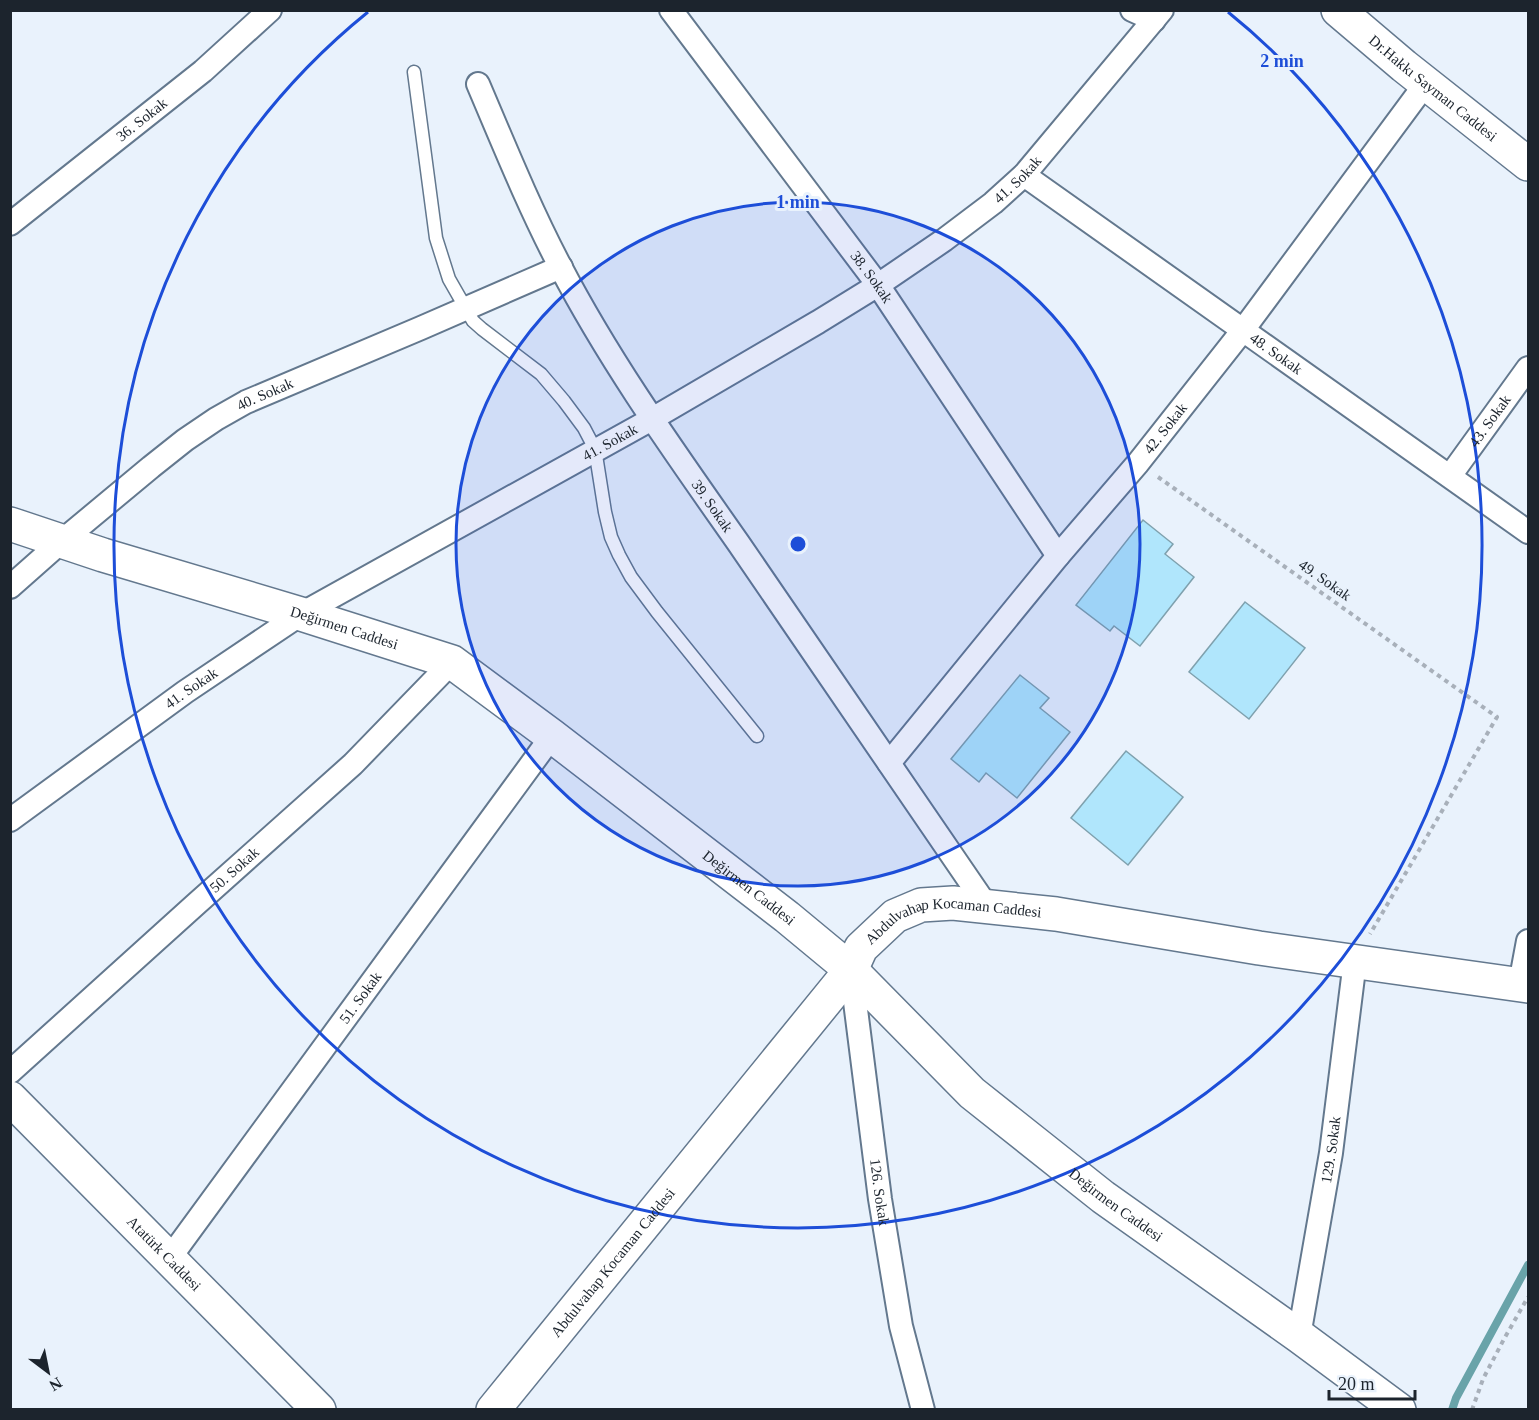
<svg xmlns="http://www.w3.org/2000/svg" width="1539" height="1420" viewBox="0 0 1539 1420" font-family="'Times New Roman',serif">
<rect width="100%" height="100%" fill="#e9f2fc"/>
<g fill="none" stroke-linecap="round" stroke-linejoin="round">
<path stroke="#69a3a9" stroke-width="8" d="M 1452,1410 L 1456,1398 L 1528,1265"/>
</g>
<path fill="#b0e6fc" stroke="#7fa1ae" stroke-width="1.5" d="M 1143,520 L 1173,544 L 1165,554 L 1194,577 L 1140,646 L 1114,626 L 1110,631 L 1076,605 Z
M 1245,602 L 1305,648 L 1249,719 L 1189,672 Z
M 1020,675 L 1049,698 L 1040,708 L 1070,732 L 1017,798 L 986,773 L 979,782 L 951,759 Z
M 1126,751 L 1183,797 L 1128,865 L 1071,818 Z"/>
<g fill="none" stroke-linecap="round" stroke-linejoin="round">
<defs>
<path id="lane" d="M 414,72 L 436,238 L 449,279 L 473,321 L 482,329 L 541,374 L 564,401 L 584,428 L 595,449 L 605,512 L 611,537 L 619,555 L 631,577 L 657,612 L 757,736"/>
<g id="street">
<path id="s1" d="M 671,10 L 878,285 L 1058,556"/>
<path d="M 1132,10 L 1154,20"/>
<path id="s2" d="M 478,84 C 504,145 529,207 560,266 C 611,364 676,454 739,544 C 821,665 904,785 986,905"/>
<path id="s3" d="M 1024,175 L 1528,532"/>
<path id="s4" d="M 10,224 L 203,71 L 270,10"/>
<path id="s5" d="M 1450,476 L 1528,368"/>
<path id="s6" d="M 10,587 L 62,541 L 151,467 L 185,440 L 216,419 L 246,402 L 421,328 L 561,267"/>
<path id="s7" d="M 889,763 L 1058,556 L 1138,463 L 1243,330 L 1426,83"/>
<path id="s8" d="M 10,820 L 185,692 L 301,614 L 652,419 L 818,322 L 878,285 L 944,240 L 993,203 L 1024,175 L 1162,10"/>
<path id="s9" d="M 851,970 L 880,1199 L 901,1326 L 923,1410"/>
<path d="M 1520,984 L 1528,941"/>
<path id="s10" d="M 10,1072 L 195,905 L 353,764 L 452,662"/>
<path id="s11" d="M 169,1259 L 552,736"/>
<path id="s12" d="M 1299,1336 L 1331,1153 L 1355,961"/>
</g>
<g id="secondary">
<path id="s13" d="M 1338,10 L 1404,66 L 1528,164"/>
<path id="s14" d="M 10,524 L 103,555 L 301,614 L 452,662 L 552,736 L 787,917 L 851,970 L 972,1093 L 1103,1197 L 1299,1336 L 1399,1410"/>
<path id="s15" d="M 10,1098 L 319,1410"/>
<path id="s16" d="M 493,1410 L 851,970 L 861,948 L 895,916 L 921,905 L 953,903 L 1056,914 L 1259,948 L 1528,986"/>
</g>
</defs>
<use href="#lane" stroke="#63788e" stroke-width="15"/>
<use href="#street" stroke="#63788e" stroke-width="26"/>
<use href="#secondary" stroke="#63788e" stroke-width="36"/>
<path stroke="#a8b0ba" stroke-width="4" stroke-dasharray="4.5 4.5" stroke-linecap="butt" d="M 1158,477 L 1497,717 L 1370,934
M 1472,1410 L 1483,1379 L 1504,1339 L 1528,1297"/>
<use href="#lane" stroke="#fff" stroke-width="12"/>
<use href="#street" stroke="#fff" stroke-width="22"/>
<use href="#secondary" stroke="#fff" stroke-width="33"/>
</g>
<circle cx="798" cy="544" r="342" fill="#1d4ed8" fill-opacity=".12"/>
<g fill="none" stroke="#1d4ed8" stroke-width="3">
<circle cx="798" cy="544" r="342"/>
<path d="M1228 12A684 684 0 1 1 368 12"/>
</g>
<g text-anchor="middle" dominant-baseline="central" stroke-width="6" stroke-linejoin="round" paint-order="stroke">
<g font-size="15" fill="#1c242d" stroke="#e9f2fc">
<text stroke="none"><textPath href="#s13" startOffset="123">Dr.Hakkı Sayman Caddesi</textPath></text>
<text stroke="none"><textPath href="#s4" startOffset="168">36. Sokak</textPath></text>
<text stroke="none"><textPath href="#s8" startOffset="1196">41. Sokak</textPath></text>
<text stroke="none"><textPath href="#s1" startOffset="334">38. Sokak</textPath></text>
<text stroke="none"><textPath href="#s3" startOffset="309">48. Sokak</textPath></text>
<text stroke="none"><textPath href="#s6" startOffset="321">40. Sokak</textPath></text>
<text stroke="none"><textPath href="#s5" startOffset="68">43. Sokak</textPath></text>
<text stroke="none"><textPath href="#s7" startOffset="434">42. Sokak</textPath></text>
<text stroke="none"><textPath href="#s8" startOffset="710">41. Sokak</textPath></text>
<text stroke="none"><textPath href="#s2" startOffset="484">39. Sokak</textPath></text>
<text transform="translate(1325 580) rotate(35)">49. Sokak</text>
<text stroke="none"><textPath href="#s14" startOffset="350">Değirmen Caddesi</textPath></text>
<text stroke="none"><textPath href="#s8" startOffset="224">41. Sokak</textPath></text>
<text stroke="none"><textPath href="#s10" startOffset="302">50. Sokak</textPath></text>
<text stroke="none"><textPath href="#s14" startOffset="836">Değirmen Caddesi</textPath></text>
<text stroke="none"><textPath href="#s16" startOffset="694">Abdulvahap Kocaman Caddesi</textPath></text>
<text stroke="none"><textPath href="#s11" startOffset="324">51. Sokak</textPath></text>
<text stroke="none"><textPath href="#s12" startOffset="189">129. Sokak</textPath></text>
<text stroke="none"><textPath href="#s9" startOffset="224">126. Sokak</textPath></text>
<text stroke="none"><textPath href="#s14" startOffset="1322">Değirmen Caddesi</textPath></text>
<text stroke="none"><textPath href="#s15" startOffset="219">Atatürk Caddesi</textPath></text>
<text stroke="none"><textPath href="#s16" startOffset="190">Abdulvahap Kocaman Caddesi</textPath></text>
</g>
</g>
<circle cx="798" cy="544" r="9" fill="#1d4ed8" stroke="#e9f2fc" stroke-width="3"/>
<g font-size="18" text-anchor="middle" font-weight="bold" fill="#1d4ed8" stroke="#e9f2fc" stroke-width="6" stroke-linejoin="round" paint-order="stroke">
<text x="1282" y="67">2 min</text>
<text x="798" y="208">1 min</text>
</g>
<rect width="1539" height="1420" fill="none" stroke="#1c242d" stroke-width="24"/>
<g transform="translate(48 1372) rotate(148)" stroke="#e9f2fc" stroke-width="4.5" paint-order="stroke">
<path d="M0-4.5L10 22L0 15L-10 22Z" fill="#1c242d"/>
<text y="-9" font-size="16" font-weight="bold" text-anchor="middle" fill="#1c242d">N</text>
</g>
<path d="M1329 1390v9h86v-9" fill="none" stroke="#1c242d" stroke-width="3"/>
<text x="1338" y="1390" font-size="18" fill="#1c242d" stroke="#e9f2fc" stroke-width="4.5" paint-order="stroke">20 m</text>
</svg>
